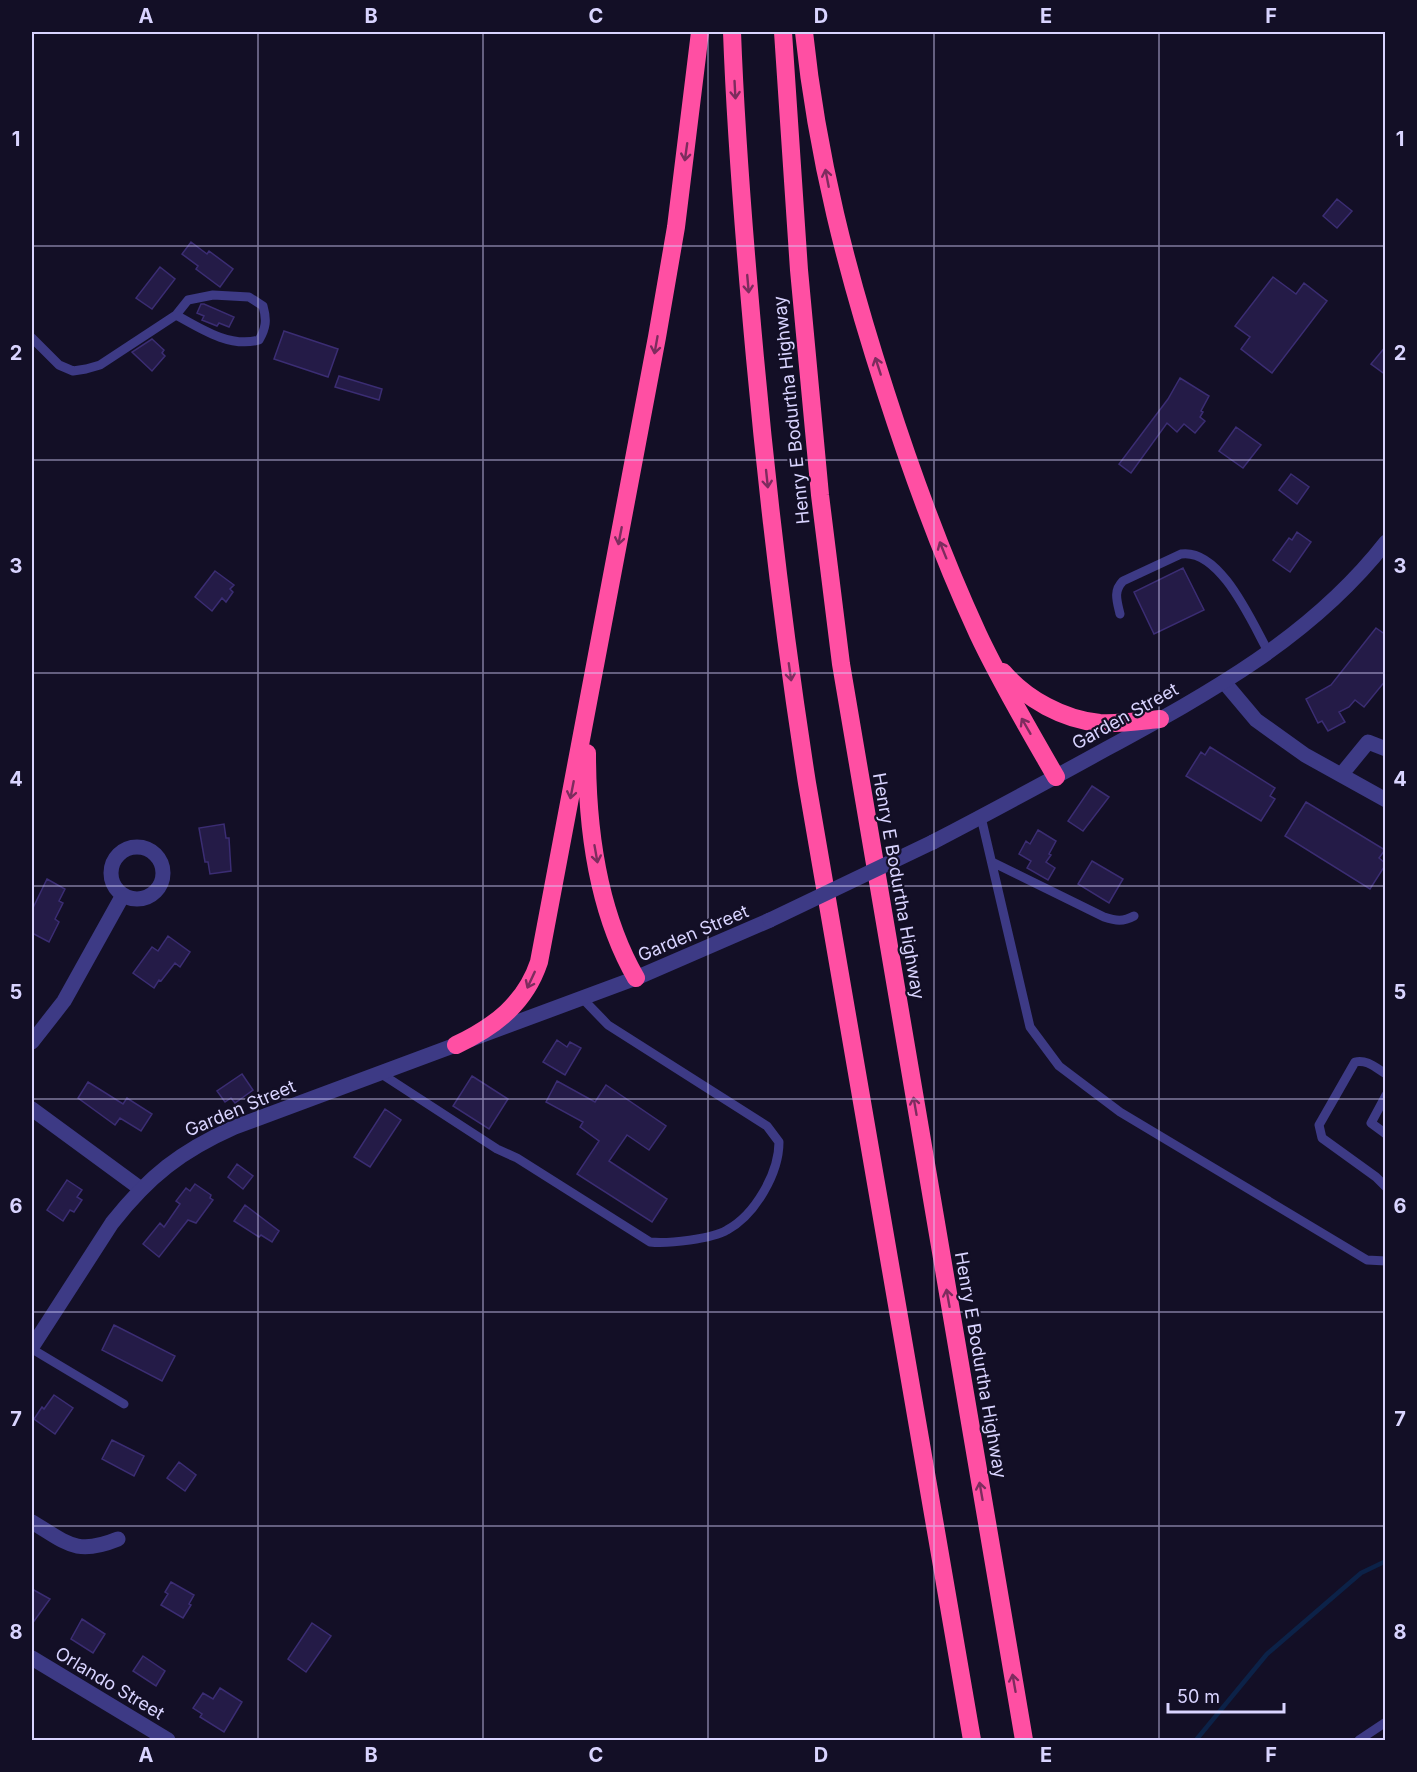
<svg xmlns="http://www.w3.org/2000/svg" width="1417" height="1772" viewBox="0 0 1417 1772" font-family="Inter,sans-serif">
<rect width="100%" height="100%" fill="#130f26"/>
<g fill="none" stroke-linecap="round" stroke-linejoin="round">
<path stroke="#0c2248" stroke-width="4.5" d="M 1196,1740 L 1267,1654 L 1361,1573 L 1386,1561"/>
</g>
<path fill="#241b47" stroke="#3b2d73" stroke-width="1.5" d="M 1337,199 L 1352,211 L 1337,228 L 1323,216 Z
M 191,242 L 207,254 L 209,251 L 233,269 L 220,287 L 196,269 L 198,266 L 182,254 Z
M 160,267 L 175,279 L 152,309 L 136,298 Z
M 1273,277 L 1296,294 L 1304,283 L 1327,301 L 1272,373 L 1241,349 L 1250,337 L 1235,326 Z
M 201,304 L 204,304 L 234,317 L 229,327 L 219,323 L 217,326 L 202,320 L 204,316 L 197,313 Z
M 284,331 L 338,349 L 328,377 L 274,359 Z
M 152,339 L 164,350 L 162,353 L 165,356 L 152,371 L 132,352 Z
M 1386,346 L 1386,375 L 1371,364 Z
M 339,376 L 382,389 L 379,400 L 335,387 Z
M 1180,378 L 1209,396 L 1201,411 L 1203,412 L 1200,417 L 1205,421 L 1195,433 L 1184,424 L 1177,432 L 1167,423 L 1131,473 L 1119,464 L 1168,399 Z
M 1236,427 L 1261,445 L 1243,468 L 1219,451 Z
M 1291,474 L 1309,487 L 1297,504 L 1279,490 Z
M 1297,532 L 1311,542 L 1290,572 L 1273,560 L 1289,538 L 1292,540 Z
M 1183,568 L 1204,610 L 1154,634 L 1134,592 Z
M 215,571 L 234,585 L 230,589 L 233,592 L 226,602 L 222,598 L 212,611 L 195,597 Z
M 1376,628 L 1386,635 L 1386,680 L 1364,707 L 1355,700 L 1349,707 L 1339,712 L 1345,722 L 1328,731 L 1322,721 L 1318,723 L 1306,699 L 1331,685 Z
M 1210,747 L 1275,788 L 1270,796 L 1275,799 L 1261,821 L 1186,776 L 1201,752 L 1205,755 Z
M 1092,786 L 1109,797 L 1083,831 L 1068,821 Z
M 1306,802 L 1385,850 L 1379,858 L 1386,864 L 1370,889 L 1285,836 Z
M 224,824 L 226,838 L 229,838 L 231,871 L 210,874 L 208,862 L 205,862 L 199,828 Z
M 1038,830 L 1056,841 L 1049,854 L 1051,855 L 1046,862 L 1055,868 L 1048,880 L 1027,868 L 1031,861 L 1019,854 L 1026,841 L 1030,844 Z
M 1092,861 L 1123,879 L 1109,903 L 1078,884 Z
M 47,879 L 65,889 L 59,901 L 63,903 L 55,919 L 59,922 L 49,942 L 32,933 L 32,910 Z
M 168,936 L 190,952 L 180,967 L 175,963 L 161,981 L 159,980 L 154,988 L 133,973 L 152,947 L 158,951 Z
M 557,1040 L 567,1047 L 570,1042 L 581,1048 L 565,1075 L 543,1062 Z
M 242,1074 L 253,1090 L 235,1103 L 231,1098 L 225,1102 L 217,1091 Z
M 472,1076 L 508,1099 L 489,1129 L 453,1106 Z
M 557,1081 L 595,1102 L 606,1085 L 666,1126 L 649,1150 L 627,1135 L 609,1161 L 667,1199 L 652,1222 L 577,1174 L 599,1141 L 580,1127 L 583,1122 L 546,1102 Z
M 88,1082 L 123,1104 L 127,1098 L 152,1114 L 141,1131 L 120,1118 L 115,1125 L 78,1098 Z
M 385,1109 L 401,1120 L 370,1167 L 354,1157 Z
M 237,1164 L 253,1176 L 243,1189 L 228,1177 Z
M 67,1180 L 82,1190 L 77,1197 L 82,1200 L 74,1212 L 70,1210 L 63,1221 L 47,1210 Z
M 195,1184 L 211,1195 L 210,1198 L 213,1200 L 196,1223 L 188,1220 L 159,1257 L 143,1244 L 160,1223 L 164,1227 L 180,1204 L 176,1201 L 186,1188 L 190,1191 Z
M 245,1205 L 279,1231 L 272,1242 L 261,1235 L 259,1237 L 234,1221 Z
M 114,1325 L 175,1356 L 162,1381 L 102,1350 Z
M 54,1395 L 73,1408 L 55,1434 L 34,1419 L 42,1407 L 44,1409 Z
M 112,1440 L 144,1456 L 134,1476 L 102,1459 Z
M 179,1462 L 196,1475 L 185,1491 L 167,1478 Z
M 171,1582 L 194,1595 L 189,1604 L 191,1605 L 183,1618 L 161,1605 L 168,1594 L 165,1592 Z
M 32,1589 L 50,1599 L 32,1624 Z
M 82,1619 L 105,1634 L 93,1653 L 71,1639 Z
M 312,1623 L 331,1636 L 306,1672 L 288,1659 Z
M 143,1656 L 165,1671 L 156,1686 L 133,1671 Z
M 220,1688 L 242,1702 L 224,1732 L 200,1717 L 202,1714 L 193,1708 L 203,1693 L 213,1699 Z"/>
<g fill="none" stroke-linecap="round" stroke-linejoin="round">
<path stroke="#3d3a85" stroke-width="9" d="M 32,338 L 59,365 L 73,371 L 86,369 L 100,365 L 176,315 L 188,300 L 213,295 L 249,297 L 263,306 C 267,320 266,328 259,340 C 230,348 201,329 176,315
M 1120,614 C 1117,601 1113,591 1123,581 L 1181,554 C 1221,548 1253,625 1269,653
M 981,817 L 1030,1027 L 1059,1066 L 1120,1112 L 1367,1260 L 1386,1261
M 992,862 L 1104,917 C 1116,921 1123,922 1134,916
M 380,1073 L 497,1149 L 517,1158 L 650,1242 C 668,1244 712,1239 727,1230 C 755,1215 779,1173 779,1142 L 767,1126 L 608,1025 L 582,998
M 1386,1074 C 1376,1068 1367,1059 1355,1062 L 1319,1125 L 1322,1138 L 1376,1177 L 1386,1187
M 1386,1095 L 1371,1123 L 1386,1134
M 32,1349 L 124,1404
M 1359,1740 L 1386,1722"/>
<path stroke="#3d3a85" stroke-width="15" d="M 1224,682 L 1256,720 L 1305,755 L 1386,800
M 1341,775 L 1368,742 L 1386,749
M111 873a26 26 0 1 1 52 0a26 26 0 1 1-52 0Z
M 32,1042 L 64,1001 L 123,895
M 32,1109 L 141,1189
M 32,1522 C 67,1543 76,1556 118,1539
M 32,1658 L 168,1740"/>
<path stroke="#3d3a85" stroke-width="15" d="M 933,842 C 991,812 1048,781 1106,749 C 1209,693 1312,637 1386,542
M 32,1347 L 112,1223 C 149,1176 181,1151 235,1127 L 636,978 L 770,920"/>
<path stroke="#ff4fa3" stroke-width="18" d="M 732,32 C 736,141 745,249 755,358 C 768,500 785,642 807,783 L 972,1740
M 783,32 L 799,270 L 820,495 L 841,664 L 1024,1740
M 804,32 C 817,157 847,273 886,393 C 912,474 942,556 978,634 C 1001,683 1029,730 1056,777
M 1003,672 C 1026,699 1064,720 1100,723 C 1120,724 1140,721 1160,719
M 587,753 C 587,828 598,912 636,978
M 456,1045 C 494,1027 525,1004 539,962 L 657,337 L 676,227 L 700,32"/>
<path stroke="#3d3a85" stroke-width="15" d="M 770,920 L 933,842"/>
</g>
<defs><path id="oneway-shaft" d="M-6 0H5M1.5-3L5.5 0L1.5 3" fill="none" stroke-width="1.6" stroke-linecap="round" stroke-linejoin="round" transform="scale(1.5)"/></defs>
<g stroke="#7d2c5e">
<use href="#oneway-shaft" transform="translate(735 90) rotate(87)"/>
<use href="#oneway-shaft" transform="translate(686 152) rotate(98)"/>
<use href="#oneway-shaft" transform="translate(827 178) rotate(-101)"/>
<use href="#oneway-shaft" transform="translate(748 284) rotate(85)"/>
<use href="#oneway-shaft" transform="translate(656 345) rotate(100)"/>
<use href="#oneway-shaft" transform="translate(878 366) rotate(-108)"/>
<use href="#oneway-shaft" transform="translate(767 479) rotate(84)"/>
<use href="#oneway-shaft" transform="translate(620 536) rotate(101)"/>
<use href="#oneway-shaft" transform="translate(943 550) rotate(-112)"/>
<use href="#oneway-shaft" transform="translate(790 672) rotate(82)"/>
<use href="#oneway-shaft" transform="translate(1026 726) rotate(-120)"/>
<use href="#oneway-shaft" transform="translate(572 790) rotate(101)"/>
<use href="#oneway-shaft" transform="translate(596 854) rotate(80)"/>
<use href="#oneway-shaft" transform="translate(531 980) rotate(115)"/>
<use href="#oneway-shaft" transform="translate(915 1106) rotate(-100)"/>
<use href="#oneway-shaft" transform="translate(948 1298) rotate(-100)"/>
<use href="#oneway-shaft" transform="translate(981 1491) rotate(-100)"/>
<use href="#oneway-shaft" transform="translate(1014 1683) rotate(-100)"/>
</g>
<path fill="none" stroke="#d9d4ff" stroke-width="1.5" stroke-opacity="0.55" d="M 258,32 L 258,1740M 483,32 L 483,1740M 708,32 L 708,1740M 934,32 L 934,1740M 1159,32 L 1159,1740M 32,246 L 1386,246M 32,460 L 1386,460M 32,673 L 1386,673M 32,886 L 1386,886M 32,1099 L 1386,1099M 32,1312 L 1386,1312M 32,1526 L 1386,1526"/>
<g text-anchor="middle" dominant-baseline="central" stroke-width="4.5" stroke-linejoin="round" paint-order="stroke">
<g font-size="18" fill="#d9d4ff" stroke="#130f26">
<text transform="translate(791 410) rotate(-96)">Henry E Bodurtha Highway</text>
<text transform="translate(1125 716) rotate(-29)">Garden Street</text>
<text transform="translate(899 886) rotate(80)">Henry E Bodurtha Highway</text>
<text transform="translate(693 933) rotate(-23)">Garden Street</text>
<text transform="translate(240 1108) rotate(-23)">Garden Street</text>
<text transform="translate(981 1365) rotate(80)">Henry E Bodurtha Highway</text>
<text transform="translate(110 1683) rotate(31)">Orlando Street</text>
</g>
</g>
<rect width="1417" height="1772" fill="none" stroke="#130f26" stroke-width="66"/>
<path d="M1168 1703v9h116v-9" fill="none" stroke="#d9d4ff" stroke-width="3"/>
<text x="1177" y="1703" font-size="18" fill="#d9d4ff" stroke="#130f26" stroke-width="4.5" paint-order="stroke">50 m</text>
<rect x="33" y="33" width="1351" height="1706" fill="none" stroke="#d9d4ff" stroke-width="2"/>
<g font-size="20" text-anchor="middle" font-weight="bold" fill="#d9d4ff">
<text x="146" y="23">A</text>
<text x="371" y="23">B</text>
<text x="596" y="23">C</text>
<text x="821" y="23">D</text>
<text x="1046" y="23">E</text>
<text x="1271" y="23">F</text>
<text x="16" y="146">1</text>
<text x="1400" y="146">1</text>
<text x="16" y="360">2</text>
<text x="1400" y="360">2</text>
<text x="16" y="573">3</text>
<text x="1400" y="573">3</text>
<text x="16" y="786">4</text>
<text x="1400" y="786">4</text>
<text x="16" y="999">5</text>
<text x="1400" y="999">5</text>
<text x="16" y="1213">6</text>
<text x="1400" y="1213">6</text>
<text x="16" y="1426">7</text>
<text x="1400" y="1426">7</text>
<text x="16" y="1639">8</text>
<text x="1400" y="1639">8</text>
<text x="146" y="1762">A</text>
<text x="371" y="1762">B</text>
<text x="596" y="1762">C</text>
<text x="821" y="1762">D</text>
<text x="1046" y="1762">E</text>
<text x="1271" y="1762">F</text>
</g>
</svg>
